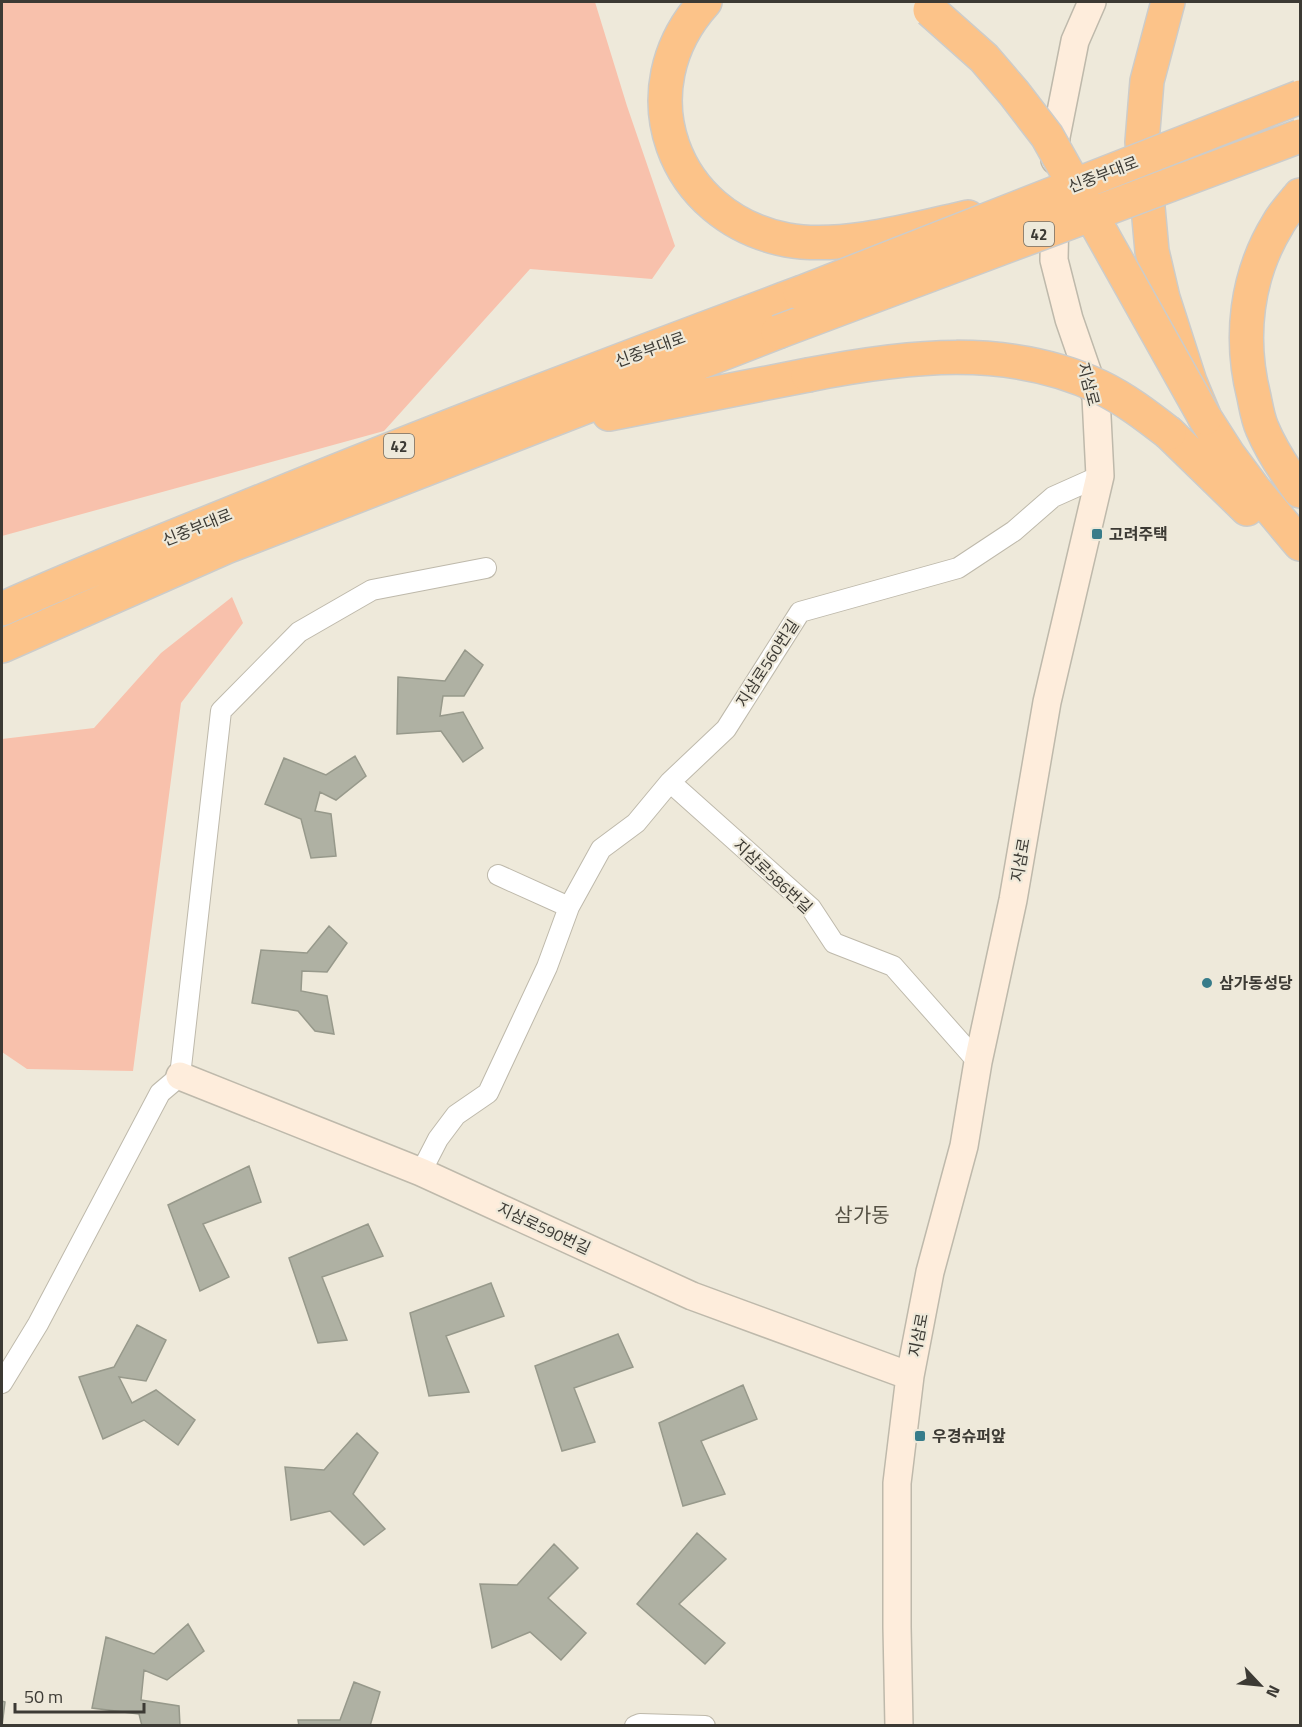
<svg xmlns="http://www.w3.org/2000/svg" width="1302" height="1727" viewBox="0 0 1302 1727" font-family="'Titillium Web','Noto Sans KR',sans-serif">
<rect width="100%" height="100%" fill="#eee9da"/>
<path fill="#f8c1ac" d="M 2,2 L 595,2 L 627,106 L 675,246 L 652,279 L 530,269 L 384,431 L 2,536 Z
M 232,597 L 243,623 L 181,703 L 133,1071 L 27,1069 L 2,1052 L 2,739 L 94,728 L 161,653 Z"/>
<path fill="#afb1a3" stroke="#97998b" stroke-width="1.5" d="M 465,650 L 483,665 L 464,696 L 443,696 L 440,716 L 463,712 L 483,748 L 463,762 L 441,731 L 397,734 L 398,677 L 445,681 Z
M 355,756 L 366,776 L 336,800 L 320,792 L 315,811 L 331,814 L 336,856 L 311,858 L 301,819 L 265,804 L 284,758 L 326,775 Z
M 329,926 L 347,943 L 327,972 L 302,971 L 301,991 L 327,996 L 334,1034 L 315,1031 L 298,1011 L 252,1003 L 261,950 L 307,953 Z
M 249,1166 L 261,1202 L 203,1224 L 229,1277 L 200,1291 L 168,1205 Z
M 368,1224 L 383,1256 L 322,1277 L 347,1340 L 318,1343 L 289,1258 Z
M 491,1283 L 504,1316 L 446,1336 L 469,1392 L 429,1396 L 410,1313 Z
M 137,1325 L 166,1340 L 146,1381 L 119,1377 L 132,1403 L 156,1390 L 195,1420 L 178,1445 L 144,1420 L 103,1439 L 79,1377 L 114,1367 Z
M 618,1334 L 633,1367 L 574,1388 L 595,1442 L 562,1451 L 535,1366 Z
M 743,1385 L 757,1419 L 701,1441 L 725,1494 L 683,1506 L 659,1423 Z
M 357,1433 L 378,1453 L 353,1494 L 385,1529 L 364,1545 L 330,1511 L 291,1520 L 285,1467 L 324,1470 Z
M 697,1533 L 726,1559 L 679,1604 L 725,1643 L 705,1664 L 637,1604 Z
M 554,1544 L 578,1568 L 548,1598 L 586,1633 L 561,1660 L 530,1632 L 492,1648 L 480,1584 L 517,1585 Z
M 188,1624 L 204,1651 L 167,1680 L 144,1670 L 141,1700 L 179,1706 L 180,1726 L 142,1726 L 139,1714 L 92,1708 L 106,1637 L 154,1654 Z
M 354,1682 L 380,1692 L 370,1726 L 299,1726 L 298,1720 L 340,1720 Z
M 2,1701 L 5,1702 L 2,1726 Z"/>
<g fill="none" stroke-linecap="round" stroke-linejoin="round">
<defs>
<path id="street" d="M 670,782 L 811,908 L 834,943 L 893,966 L 978,1062
M 498,875 L 569,907 L 601,849 L 636,823 L 670,782 L 726,729 L 800,612 L 958,568 L 1014,531 L 1053,497 L 1100,476
M 421,1172 L 438,1139 L 456,1115 L 488,1093 L 547,967 L 569,907
M 2,1383 L 38,1324 L 160,1093 L 180,1076 L 221,711 L 299,632 L 372,590 L 486,568
M 635,1726 L 640,1724 L 705,1726"/>
<path id="secondary" d="M 1055,160 L 1056,137 L 1075,41 L 1092,2
M 180,1076 L 421,1172 L 692,1296 L 910,1376
M 899,1726 L 897,1627 L 897,1483 L 910,1376 L 930,1272 L 964,1146 L 978,1062 L 1013,900 L 1047,702 L 1100,476 L 1096,397 L 1069,319 L 1054,260 L 1055,210"/>
<path id="highway" d="M 705,2 C 625,90 672,218 787,240 C 842,250 915,229 968,217
M 1168,2 L 1147,81 L 1142,142 L 1152,251 L 1163,298 L 1190,382 L 1205,418 L 1228,454 L 1254,489 L 1300,544
M 1300,195 C 1293,204 1284,213 1278,224 C 1246,276 1239,338 1254,397 C 1256,407 1258,419 1262,428 C 1272,452 1285,471 1300,491
M 609,414 L 808,375
M 1169,433 L 1247,509
M 2,609 C 79,574 158,543 237,511 C 423,435 611,363 800,293
M 2,646 L 226,547 L 778,332"/>
</defs>
<use href="#street" stroke="#beb9ab" stroke-width="22"/>
<use href="#secondary" stroke="#beb9ab" stroke-width="30"/>
<use href="#highway" stroke="#ccccca" stroke-width="36"/>
<use href="#street" stroke="#fff" stroke-width="20"/>
<use href="#secondary" stroke="#feeddc" stroke-width="27"/>
<use href="#highway" stroke="#fcc389" stroke-width="33"/>
<defs>
<path id="highway-bridge" d="M 930,10 L 984,58 L 1014,93 L 1047,136 L 1205,418
M 800,293 L 1300,97
M 778,332 L 1300,136
M 808,375 C 905,356 1008,343 1100,387 C 1125,399 1147,416 1169,433"/>
</defs>
<use href="#highway-bridge" stroke="#ccccca" stroke-width="36" stroke-linecap="butt"/>
<use href="#highway-bridge" stroke="#fcc389" stroke-width="33"/>
</g>
<g fill="#377c8a" stroke="#eee9da" stroke-width="2">
<rect x="1091" y="528" width="12" height="12" rx="3"/>
<circle cx="1207" cy="983" r="6"/>
<rect x="914" y="1430" width="12" height="12" rx="3"/>
</g>
<g text-anchor="middle" dominant-baseline="central" stroke-width="4.5" stroke-linejoin="round" paint-order="stroke">
<g fill="#eee9da" stroke="#716e66" stroke-width="1.5">
<rect x="1024" y="222" width="30" height="24" rx="4.5"/>
<rect x="384" y="434" width="30" height="24" rx="4.5"/>
</g>
<g font-size="15" font-weight="bold" fill="#3c3a34">
<text x="1039" y="234">42</text>
<text x="399" y="446">42</text>
</g>
<g font-size="16" fill="#3c3a34" stroke="#eee9da">
<text transform="translate(1103 174) rotate(-21)">신중부대로</text>
<text transform="translate(650 349) rotate(-20)">신중부대로</text>
<text transform="translate(1089 384) rotate(75)">지삼로</text>
<text transform="translate(197 527) rotate(-22)">신중부대로</text>
<text transform="translate(767 663) rotate(-57)">지삼로560번길</text>
<text transform="translate(1020 860) rotate(-80)">지삼로</text>
<text transform="translate(773 876) rotate(43)">지삼로586번길</text>
<text transform="translate(544 1228) rotate(25)">지삼로590번길</text>
<text transform="translate(918 1335) rotate(-79)">지삼로</text>
</g>
<g font-size="16" font-weight="bold" fill="#3c3a34" stroke="#eee9da" text-anchor="start">
<text x="1109" y="534">고려주택</text>
<text x="1219" y="983">삼가동성당</text>
<text x="932" y="1436">우경슈퍼앞</text>
</g>
<g font-size="20" fill="#555144" stroke="#eee9da">
<text x="862" y="1214">삼가동</text>
</g>
</g>
<rect width="1302" height="1727" fill="none" stroke="#3c3a34" stroke-width="6"/>
<g transform="translate(1260 1685) rotate(116)" stroke="#eee9da" stroke-width="4.5" paint-order="stroke">
<path d="M0-4.5L10 22L0 15L-10 22Z" fill="#3c3a34"/>
<text y="-9" font-size="16" font-weight="bold" text-anchor="middle" fill="#3c3a34">N</text>
</g>
<path d="M15 1703v9h129v-9" fill="none" stroke="#3c3a34" stroke-width="3"/>
<text x="24" y="1703" font-size="18" fill="#3c3a34" stroke="#eee9da" stroke-width="4.5" paint-order="stroke">50 m</text>
</svg>
